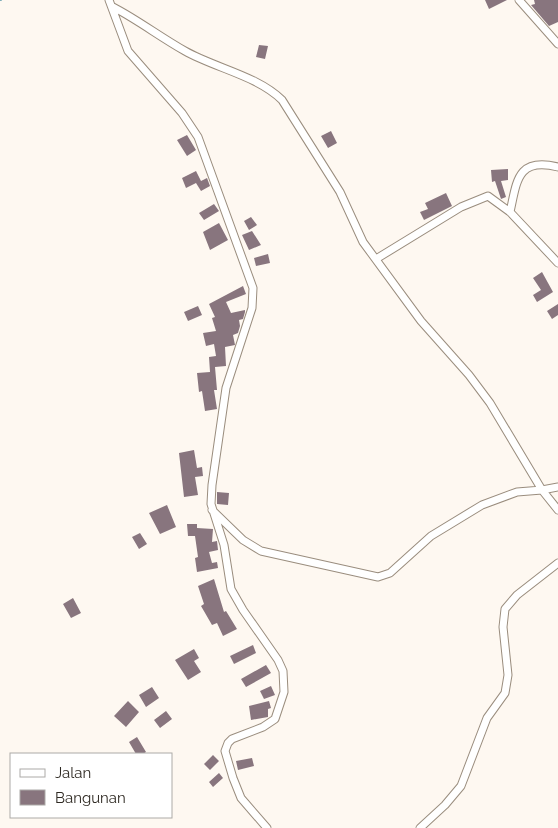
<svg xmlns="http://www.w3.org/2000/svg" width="558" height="828" viewBox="0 0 558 828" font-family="Raleway,sans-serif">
<rect width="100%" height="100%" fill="#fef8f1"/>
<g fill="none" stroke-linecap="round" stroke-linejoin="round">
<path stroke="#7eaeb8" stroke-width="2" d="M 0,0 L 1,0"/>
</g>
<path fill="#88757e" d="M 485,0 L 507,0 L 489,9 Z
M 534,0 L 558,0 L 558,22 L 549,26 L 531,5 L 535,4 Z
M 259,45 L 268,46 L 265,59 L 256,57 Z
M 331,131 L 337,143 L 328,148 L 321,136 Z
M 187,135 L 196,150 L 187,156 L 177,140 Z
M 508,169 L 508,180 L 501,181 L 506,197 L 501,199 L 495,181 L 492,182 L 491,170 Z
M 196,171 L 201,181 L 207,178 L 210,186 L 201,191 L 196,183 L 186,188 L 182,178 Z
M 446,193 L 452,206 L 424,220 L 420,212 L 428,209 L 425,203 Z
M 214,204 L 219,211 L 204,220 L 199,213 Z
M 251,217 L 257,225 L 249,230 L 244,221 Z
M 219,223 L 228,240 L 210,250 L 203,232 Z
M 252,231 L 261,245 L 249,250 L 242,235 Z
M 268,254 L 270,263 L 256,266 L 254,258 Z
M 542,272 L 553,292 L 537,302 L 533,295 L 541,290 L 533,278 Z
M 243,286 L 246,294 L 226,302 L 231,313 L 245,310 L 245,312 L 243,319 L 239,320 L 240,326 L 238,333 L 233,335 L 235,345 L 225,347 L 226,366 L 215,367 L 217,390 L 214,390 L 217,409 L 205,411 L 202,391 L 199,392 L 197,373 L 210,372 L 209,357 L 216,356 L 214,344 L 206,346 L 203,333 L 216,331 L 212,318 L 215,317 L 209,304 Z
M 558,304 L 558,315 L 552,319 L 547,311 Z
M 198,306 L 202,315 L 188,321 L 184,312 Z
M 194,450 L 197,468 L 202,467 L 203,476 L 195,477 L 198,495 L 184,497 L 179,453 Z
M 217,492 L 229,493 L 228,505 L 217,504 Z
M 167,505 L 176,527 L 160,534 L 149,513 Z
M 187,524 L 197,524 L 197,528 L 213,529 L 212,542 L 217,541 L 218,550 L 209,552 L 212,563 L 217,562 L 218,568 L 197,572 L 195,558 L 198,557 L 195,536 L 188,536 Z
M 140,533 L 147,544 L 139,549 L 132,537 Z
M 214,579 L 224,612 L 226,611 L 237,629 L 223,636 L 217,623 L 212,625 L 201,606 L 204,604 L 198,586 Z
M 73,598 L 81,613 L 71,618 L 63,604 Z
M 253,645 L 256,653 L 234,664 L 230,656 Z
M 194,649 L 199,658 L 194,661 L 201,672 L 188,680 L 175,660 Z
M 266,665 L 271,673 L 246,687 L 241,679 Z
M 271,686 L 275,695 L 264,699 L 260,691 Z
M 152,687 L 159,698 L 146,707 L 139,695 Z
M 128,701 L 139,712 L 126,727 L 114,716 Z
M 269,701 L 271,708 L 268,709 L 268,717 L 251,720 L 249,706 Z
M 166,711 L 172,719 L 160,728 L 154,720 Z
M 137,737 L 146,752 L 143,754 L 136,754 L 129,742 Z
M 213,755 L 219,761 L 210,770 L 204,764 Z
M 252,758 L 254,766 L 238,770 L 236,761 Z
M 219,773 L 223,778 L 213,787 L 209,782 Z"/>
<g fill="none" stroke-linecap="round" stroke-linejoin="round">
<defs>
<path id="minor" d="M 109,0 L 128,51 L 182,113 L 198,137 L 253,288 L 252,308 L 226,388 L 212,485 L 211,504 L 224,545 L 231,589 L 243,610 L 278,660 L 283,671 L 284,692 L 275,719 L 263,727 L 232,739 L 228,743 L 225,751 L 233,778 L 241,798 L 267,828
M 519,0 L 558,44
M 113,7 C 138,20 160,37 185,51 C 215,68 258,76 282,100 L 340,192 L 363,242 L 421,321 L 469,375 L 490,403 L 542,490 L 558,487
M 510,212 C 517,181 517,157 558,167
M 376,259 L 461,207 L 488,196 L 510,212 L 558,263
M 212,510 L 243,540 L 261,551 L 378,577 L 390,573 L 431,536 L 482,505 L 517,492 L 542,490 L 558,510
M 420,828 L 445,805 L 461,786 L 487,718 L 505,693 L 508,675 L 503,627 L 505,609 L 517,595 L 558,563"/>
</defs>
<use href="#minor" stroke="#9a8d7e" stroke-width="9"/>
<use href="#minor" stroke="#fff" stroke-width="7"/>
</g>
<rect x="10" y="753" width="162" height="65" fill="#ffffff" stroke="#acaaa7"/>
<rect x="20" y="769" width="25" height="8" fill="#ffffff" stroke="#acaaa7"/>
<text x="55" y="778" font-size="15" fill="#2f2a23">Jalan</text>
<rect x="20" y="790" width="25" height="15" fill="#88757e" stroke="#acaaa7"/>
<text x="55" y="803" font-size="15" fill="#2f2a23">Bangunan</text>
</svg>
